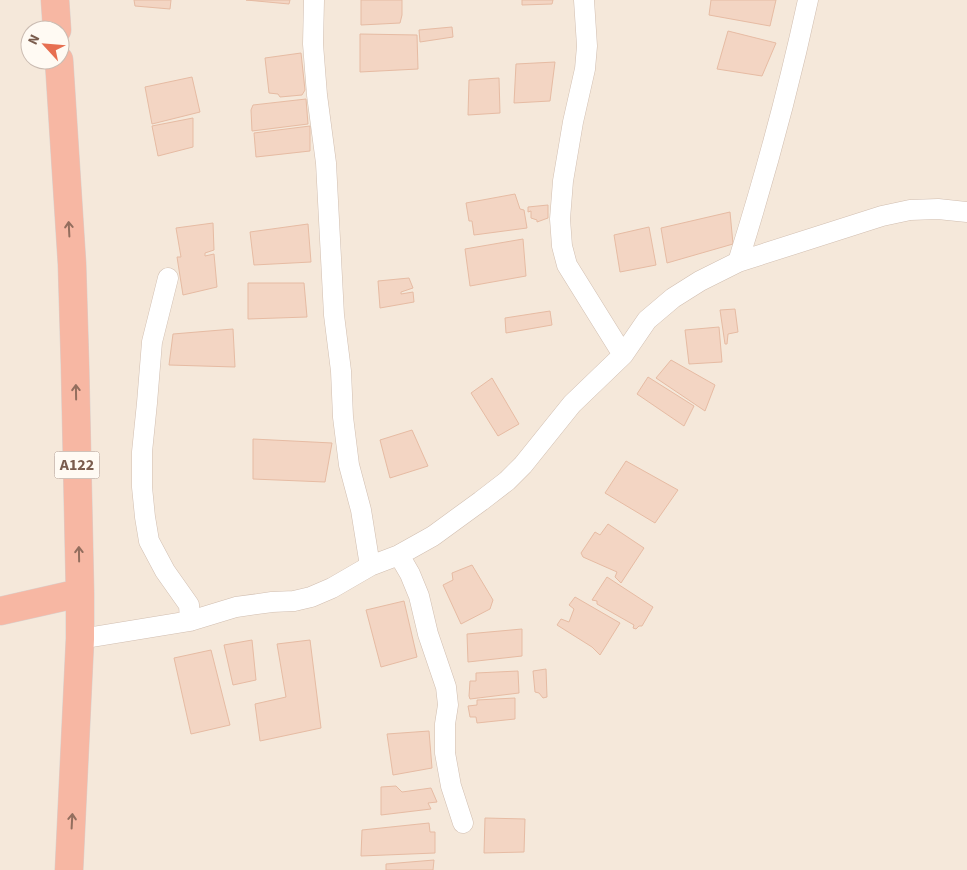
<svg xmlns="http://www.w3.org/2000/svg" width="967" height="870" viewBox="0 0 967 870" font-family="'Source Sans 3',sans-serif">
<rect width="100%" height="100%" fill="#fdf6ec"/>
<path fill="#f5e8da" fill-rule="evenodd" d="M 0,0 L 967,0 L 967,870 L 0,870 ZM 30,30 L 60,30 L 60,60 L 30,60 Z"/>
<path fill="#f3d5c3" stroke="#e6bba3" d="M 134,0 L 171,0 L 170,9 L 135,6 Z
M 246,0 L 290,0 L 289,4 Z
M 361,0 L 402,0 L 402,15 L 400,23 L 361,25 Z
M 522,0 L 553,0 L 552,4 L 522,5 Z
M 711,0 L 776,0 L 770,26 L 709,15 Z
M 452,27 L 453,37 L 420,42 L 419,30 Z
M 728,31 L 776,43 L 762,76 L 717,69 Z
M 360,34 L 417,35 L 418,69 L 360,72 Z
M 301,53 L 305,90 L 302,95 L 280,97 L 278,94 L 269,93 L 265,58 Z
M 555,62 L 550,101 L 514,103 L 516,64 Z
M 192,77 L 200,112 L 152,124 L 145,87 Z
M 499,78 L 500,113 L 468,115 L 469,80 Z
M 306,99 L 308,124 L 252,131 L 251,110 L 253,105 Z
M 193,118 L 193,147 L 158,156 L 152,126 Z
M 310,126 L 310,151 L 256,157 L 254,133 Z
M 515,194 L 520,209 L 524,210 L 527,228 L 474,235 L 472,221 L 469,221 L 466,203 Z
M 548,205 L 548,218 L 537,222 L 537,220 L 531,218 L 531,211 L 528,212 L 528,207 Z
M 730,212 L 733,244 L 667,263 L 661,228 Z
M 213,223 L 214,250 L 205,253 L 205,256 L 214,254 L 217,287 L 183,295 L 177,257 L 181,257 L 176,228 Z
M 308,224 L 311,262 L 254,265 L 250,232 Z
M 649,227 L 656,265 L 620,272 L 614,235 Z
M 523,239 L 526,276 L 470,286 L 465,249 Z
M 409,278 L 413,288 L 401,292 L 401,294 L 413,292 L 414,302 L 380,308 L 378,281 Z
M 248,283 L 304,283 L 307,317 L 248,319 Z
M 735,309 L 738,332 L 728,334 L 727,344 L 725,344 L 720,310 Z
M 550,311 L 552,325 L 506,333 L 505,318 Z
M 719,327 L 722,362 L 689,364 L 685,330 Z
M 233,329 L 235,367 L 169,365 L 173,334 Z
M 671,360 L 715,385 L 705,411 L 656,378 Z
M 648,377 L 694,406 L 684,426 L 637,394 Z
M 492,378 L 519,424 L 498,436 L 471,393 Z
M 412,430 L 428,466 L 390,478 L 380,440 Z
M 253,439 L 332,443 L 325,482 L 253,479 Z
M 626,461 L 678,490 L 655,523 L 605,493 Z
M 608,524 L 644,548 L 621,583 L 615,577 L 617,572 L 583,557 L 581,553 L 595,532 L 600,535 Z
M 472,565 L 493,600 L 490,609 L 461,624 L 443,585 L 453,580 L 452,573 Z
M 607,577 L 653,607 L 642,626 L 639,626 L 636,629 L 633,628 L 634,625 L 597,604 L 597,601 L 592,600 Z
M 575,597 L 620,623 L 600,655 L 592,647 L 557,625 L 561,619 L 569,622 L 574,609 L 569,605 Z
M 404,601 L 417,657 L 381,667 L 366,610 Z
M 522,629 L 522,656 L 468,662 L 467,634 Z
M 252,640 L 256,680 L 233,685 L 224,645 Z
M 310,640 L 321,728 L 260,741 L 255,704 L 286,697 L 277,644 Z
M 211,650 L 230,725 L 191,734 L 174,658 Z
M 546,669 L 547,697 L 543,698 L 539,693 L 535,692 L 533,671 Z
M 518,671 L 519,693 L 470,699 L 469,696 L 470,681 L 476,681 L 476,673 Z
M 515,698 L 515,719 L 477,723 L 476,717 L 470,717 L 468,706 L 477,705 L 477,700 Z
M 429,731 L 432,768 L 393,775 L 387,734 Z
M 396,786 L 402,792 L 431,788 L 437,802 L 428,803 L 431,809 L 381,815 L 381,787 Z
M 485,818 L 525,819 L 524,852 L 484,853 Z
M 429,823 L 430,832 L 435,832 L 435,853 L 361,856 L 362,830 Z
M 434,860 L 433,870 L 386,870 L 386,864 Z"/>
<g fill="none" stroke-linecap="round" stroke-linejoin="round">
<defs>
<path id="street" d="M 314,0 L 313,44 L 317,95 L 326,163 L 334,315 L 341,371 L 343,417 L 349,465 L 361,510 L 370,566
M 584,0 L 587,46 L 585,69 L 573,122 L 563,181 L 560,219 L 562,246 L 567,265 L 623,355
M 738,262 C 765,176 789,88 808,0
M 168,278 L 152,342 L 147,403 L 142,452 L 142,487 L 145,517 L 149,541 L 165,571 L 189,605 L 190,621
M 399,555 L 410,574 L 419,596 L 428,634 L 446,687 L 448,705 L 445,724 L 445,753 L 451,786 L 463,823
M 80,639 L 190,621 L 236,607 L 272,602 L 294,601 L 311,597 L 332,588 L 370,566 L 399,555 L 433,536 L 481,501 L 507,481 L 523,465 L 572,404 L 623,355 L 647,320 L 673,298 L 700,281 L 738,262 L 882,216 L 910,210 L 938,209 L 967,212"/>
<path id="highway" d="M 55,0 L 57,30
M 59,60 L 72,264 L 75,365 L 80,593 L 80,639 L 69,870
M 0,611 L 80,593"/>
</defs>
<use href="#street" stroke="#d1beb0" stroke-width="21"/>
<use href="#highway" stroke="#dad1cd" stroke-width="29"/>
<use href="#street" stroke="#fff" stroke-width="20"/>
<use href="#highway" stroke="#f7b7a3" stroke-width="28"/>
</g>
<defs><path id="oneway-shaft" d="M-6 0H5M1.5-3L5.5 0L1.5 3" fill="none" stroke-width="1.6" stroke-linecap="round" stroke-linejoin="round" transform="scale(1.25)"/></defs>
<g stroke="#936e5e">
<use href="#oneway-shaft" transform="translate(69 229) rotate(-93)"/>
<use href="#oneway-shaft" transform="translate(76 392) rotate(-91)"/>
<use href="#oneway-shaft" transform="translate(79 554) rotate(-91)"/>
<use href="#oneway-shaft" transform="translate(72 821) rotate(-87)"/>
</g>
<g text-anchor="middle" dominant-baseline="central" stroke-width="4" stroke-linejoin="round" paint-order="stroke">
<rect fill="#fffaf3" stroke="#a28b7f" stroke-width="1" x="54.5" y="451.5" width="45" height="27" rx="4"/>
<g font-size="16" font-weight="bold" fill="#7a5c4d">
<text x="77" y="465">A122</text>
</g>
</g>
<g transform="translate(45 45) rotate(296)"><circle r="24" fill="#fffaf3" stroke="#cabbb1"/>
<path d="M0-4L9 19L0 12L-9 19Z" fill="#e76f51"/>
<text y="-8" font-size="14" font-weight="bold" text-anchor="middle" fill="#7a5c4d">N</text>
</g>
</svg>
